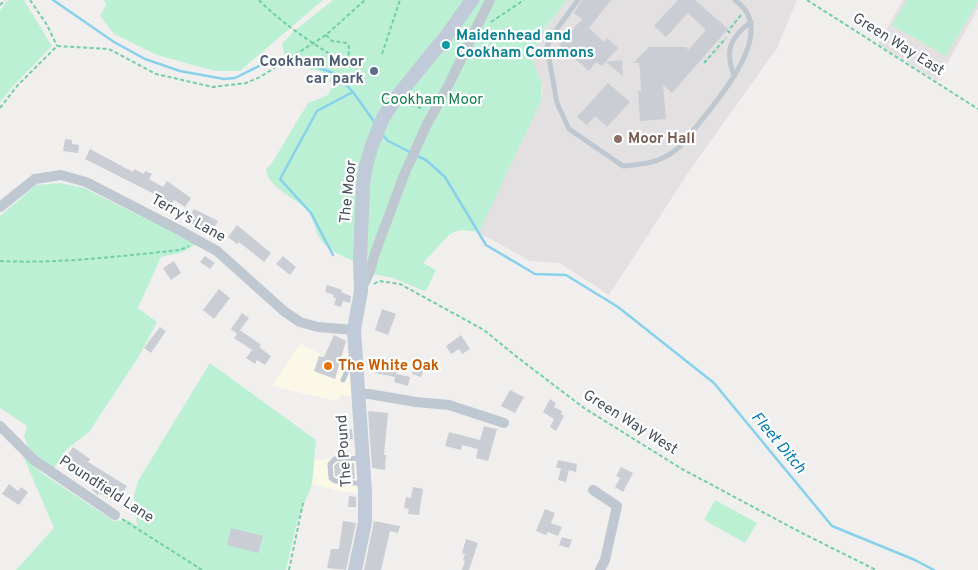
<svg xmlns="http://www.w3.org/2000/svg" width="978" height="570" viewBox="0 0 978 570" font-family="Overpass,sans-serif">
<rect width="100%" height="100%" fill="#f1efee"/>
<path fill="#fcf8e7" d="M 300,344 L 331,359 L 335,350 L 351,355 L 354,396 L 341,395 L 336,401 L 272,386 Z
M 335,450 L 340,452 L 353,453 L 353,456 L 357,457 L 361,493 L 343,492 L 312,484 L 314,460 L 335,458 Z"/>
<path fill="#e2e0e0" d="M 567,0 L 797,0 L 777,48 L 690,170 L 609,295 L 560,263 L 530,261 L 491,239 L 478,233 L 541,101 L 543,87 L 531,57 L 546,26 Z
M 903,0 L 978,0 L 978,9 L 937,81 L 878,44 Z"/>
<path fill="#bcf0d4" d="M 8,0 L 24,0 L 52,46 L 15,84 L 0,102 L 0,10 Z
M 104,0 L 323,0 L 240,71 L 215,71 L 157,55 L 114,34 L 100,16 L 106,5 Z
M 333,0 L 567,0 L 546,26 L 531,57 L 542,83 L 541,101 L 479,232 L 461,230 L 454,232 L 449,235 L 423,263 L 436,270 L 427,289 L 424,291 L 393,278 L 354,270 L 353,261 C 342,256 332,252 323,243 C 314,234 315,218 306,209 C 294,197 268,188 266,169 L 272,163 L 308,103 L 328,95 L 333,85 L 322,72 L 301,67 L 286,60 L 282,44 L 294,31 Z
M 907,0 L 978,0 L 978,1 L 946,56 L 892,25 Z
M 60,183 L 84,188 L 196,244 L 183,252 L 161,257 L 138,308 L 157,322 L 139,356 L 89,432 L 67,449 L 54,468 L 56,472 L 29,449 L 24,436 L 27,426 L 0,408 L 0,216 L 36,185 Z
M 210,363 L 316,440 L 312,484 L 297,522 L 286,570 L 16,570 L 54,528 L 23,456 L 43,474 L 114,521 L 128,520 L 137,526 L 134,496 L 138,481 Z
M 715,500 L 757,523 L 745,543 L 704,520 Z"/>
<g fill="none" stroke-linecap="round" stroke-linejoin="round">
<path stroke="#88d1ed" stroke-width="2.5" d="M 53,0 L 114,42 L 145,59 L 180,71 L 224,79 L 235,78 L 259,66 L 284,62 L 317,67 L 336,74 L 353,92 L 375,123
M 382,134 L 388,141 L 410,152
M 415,155 L 426,160 L 445,177 L 486,245 L 535,274 L 566,275 L 618,307 L 714,383 L 832,526 L 915,560 L 934,570
M 333,255 L 311,213 L 280,179 L 317,111 L 353,92"/>
</g>
<path fill="#cacdd4" d="M 582,0 L 611,0 L 589,28 L 604,42 L 607,38 L 618,48 L 602,66 L 596,62 L 589,71 L 559,45 L 582,19 L 574,13 Z
M 678,0 L 695,0 L 728,29 L 672,93 L 663,85 L 666,119 L 640,121 L 638,91 L 641,91 L 640,70 L 639,63 L 633,63 L 649,47 L 686,47 L 688,50 L 706,30 L 688,13 L 666,37 L 654,26 Z
M 622,60 L 623,76 L 606,62 Z
M 608,83 L 630,102 L 607,127 L 595,116 L 587,125 L 577,117 Z
M 65,139 L 72,140 L 72,144 L 79,145 L 78,153 L 63,151 Z
M 90,149 L 133,172 L 134,169 L 144,174 L 145,171 L 152,174 L 149,179 L 163,187 L 167,181 L 191,198 L 185,207 L 174,200 L 172,203 L 85,159 Z
M 194,209 L 218,221 L 211,233 L 187,221 Z
M 237,225 L 271,253 L 264,262 L 239,242 L 237,244 L 228,237 Z
M 205,256 L 215,263 L 210,269 L 200,262 Z
M 283,256 L 296,267 L 290,275 L 276,264 Z
M 174,261 L 181,273 L 171,280 L 163,268 Z
M 327,285 L 342,290 L 341,292 L 351,296 L 350,303 L 343,301 L 341,307 L 334,305 L 336,298 L 333,298 L 334,295 L 325,292 Z
M 219,289 L 230,298 L 214,319 L 203,310 Z
M 382,309 L 396,314 L 388,335 L 375,330 Z
M 242,313 L 249,318 L 240,330 L 261,345 L 259,347 L 271,356 L 265,365 L 257,360 L 255,364 L 246,358 L 252,350 L 234,338 L 237,334 L 231,329 Z
M 160,327 L 166,331 L 151,353 L 144,348 Z
M 334,335 L 346,341 L 335,379 L 314,371 L 319,356 L 324,357 Z
M 461,335 L 470,349 L 462,354 L 459,349 L 451,354 L 446,346 Z
M 379,357 L 387,359 L 386,364 L 398,367 L 396,374 L 410,377 L 408,386 L 394,382 L 395,377 L 375,373 Z
M 418,359 L 426,362 L 421,377 L 412,374 Z
M 510,390 L 524,397 L 515,413 L 501,406 Z
M 550,399 L 556,403 L 554,407 L 562,411 L 561,414 L 564,416 L 556,431 L 550,427 L 554,419 L 543,412 Z
M 368,411 L 388,413 L 384,455 L 386,455 L 385,470 L 372,468 Z
M 484,426 L 497,429 L 488,461 L 476,458 L 478,449 L 462,445 L 461,450 L 445,446 L 449,432 L 480,440 Z
M 352,429 L 353,439 L 338,441 L 337,431 Z
M 73,447 L 90,459 L 88,462 L 127,486 L 120,496 L 115,493 L 111,500 L 99,493 L 98,495 L 92,490 L 97,483 L 64,461 Z
M 558,460 L 577,464 L 576,472 L 569,470 L 566,482 L 558,480 L 561,468 L 556,468 Z
M 337,463 L 354,463 L 355,479 L 335,476 L 334,466 Z
M 621,467 L 633,473 L 623,492 L 615,487 L 620,478 L 616,476 Z
M 9,484 L 18,491 L 21,487 L 28,492 L 19,505 L 2,494 Z
M 413,487 L 423,489 L 419,515 L 408,514 L 409,509 L 404,508 L 406,497 L 411,498 Z
M 349,496 L 356,497 L 356,507 L 348,507 Z
M 545,509 L 555,513 L 551,523 L 562,527 L 558,536 L 548,532 L 546,535 L 536,531 Z
M 343,521 L 356,523 L 346,570 L 327,568 L 331,549 L 339,549 Z
M 374,521 L 400,526 L 398,533 L 390,531 L 381,570 L 364,570 Z
M 231,528 L 263,536 L 258,553 L 227,545 Z
M 562,537 L 572,540 L 569,548 L 559,545 Z
M 466,539 L 478,543 L 469,570 L 462,570 L 465,561 L 463,560 L 465,554 L 462,553 Z"/>
<g fill="none" stroke-linecap="round" stroke-linejoin="round">
<path stroke="#73cea8" stroke-width="2" stroke-dasharray="4 2.5" stroke-linecap="butt" d="M 30,0 L 47,25 L 57,46
M 259,0 C 283,25 322,50 352,67
M 807,0 L 978,109
M 0,5 L 5,0
M 491,22 L 524,0
M 730,33 L 728,31 L 741,15
M 326,35 L 332,41 L 347,43 L 349,47 L 348,65
M 382,54 L 400,0
M 704,63 L 726,38
M 405,103 L 424,109
M 0,108 L 17,86 L 57,46 L 109,49 L 156,74 L 213,87 L 246,83 L 260,77 L 326,35 L 365,0
M 0,261 C 57,264 122,256 180,250 L 189,246
M 374,284 L 379,281 L 400,284 L 484,330 L 517,357 L 584,408 L 682,469 L 800,532 L 876,570
M 122,519 L 202,570
M 289,570 L 303,503"/>
<path stroke="#bfc8d1" stroke-width="5" d="M 578,0 L 551,37 L 547,47 L 557,103 L 569,129 L 623,166 C 643,164 656,164 673,152 C 684,145 692,131 701,121 C 719,98 758,52 750,21 C 748,11 742,6 735,0
M 734,76 C 725,51 729,38 751,22
M 343,380 L 347,371 L 355,365
M 362,458 L 335,459 L 330,464 L 331,478 L 335,481 L 364,484"/>
<path stroke="#bfc8d1" stroke-width="10" d="M 0,207 L 35,179 L 61,175 L 86,182 L 179,230 L 217,251 L 285,312 L 300,322 L 318,327 L 354,330
M 362,288 L 370,271 L 375,253 L 404,175 L 427,124 L 446,90 L 490,0
M 358,394 L 369,394 L 416,402 L 449,405 L 504,423
M 0,426 L 34,460 L 115,515
M 593,490 L 617,506 L 605,560 L 600,570"/>
<path stroke="#c1cad8" stroke-width="14" d="M 355,570 L 365,522 L 365,492 L 354,330 L 361,291 L 360,261 L 363,184 L 366,166 L 372,145 L 383,118 L 396,98 L 447,35 L 472,0"/>
</g>
<circle fill="#0f9aa8" stroke="#fff" stroke-width="2" cx="446" cy="45" r="5"/>
<circle fill="#5c6f8a" stroke="#fff" stroke-width="2" cx="374" cy="71" r="5"/>
<circle fill="#8d6e63" stroke="#fff" stroke-width="2" cx="618" cy="139" r="5"/>
<circle fill="#e8710a" stroke="#fff" stroke-width="2" cx="328" cy="366" r="5"/>
<g text-anchor="middle" dominant-baseline="central" stroke-width="4.5" stroke-linejoin="round" paint-order="stroke">
<g font-size="15" font-weight="bold" fill="#0d838f" stroke="#fff" text-anchor="start">
<text x="456" y="36">Maidenhead and<tspan x="456" dy="17">Cookham Commons</tspan></text>
</g>
<g font-size="15" fill="#46505c" stroke="#fff">
<text transform="translate(898 45) rotate(32)">Green Way East</text>
<text transform="translate(349 192) rotate(-84)">The Moor</text>
<text transform="translate(188 219) rotate(29)">Terry's Lane</text>
<text transform="translate(630 423) rotate(32)">Green Way West</text>
<text transform="translate(345 451) rotate(-94)">The Pound</text>
<text transform="translate(106 490) rotate(33)">Poundfield Lane</text>
</g>
<g font-size="15" font-weight="bold" fill="#4e5e75" stroke="#fff" text-anchor="end">
<text x="364" y="62">Cookham Moor<tspan x="364" dy="17">car park</tspan></text>
</g>
<g font-size="15" fill="#157f52" stroke="#fff">
<text x="432" y="100">Cookham Moor</text>
</g>
<g font-size="15" font-weight="bold" fill="#785e54" stroke="#fff" text-anchor="start">
<text x="628" y="139">Moor Hall</text>
</g>
<g font-size="15" font-weight="bold" fill="#c56008" stroke="#fff" text-anchor="start">
<text x="338" y="366">The White Oak</text>
</g>
<g font-size="16" font-style="italic" fill="#0a7eac" stroke="#fff">
<text transform="translate(778 443) rotate(50)">Fleet Ditch</text>
</g>
</g>
</svg>
